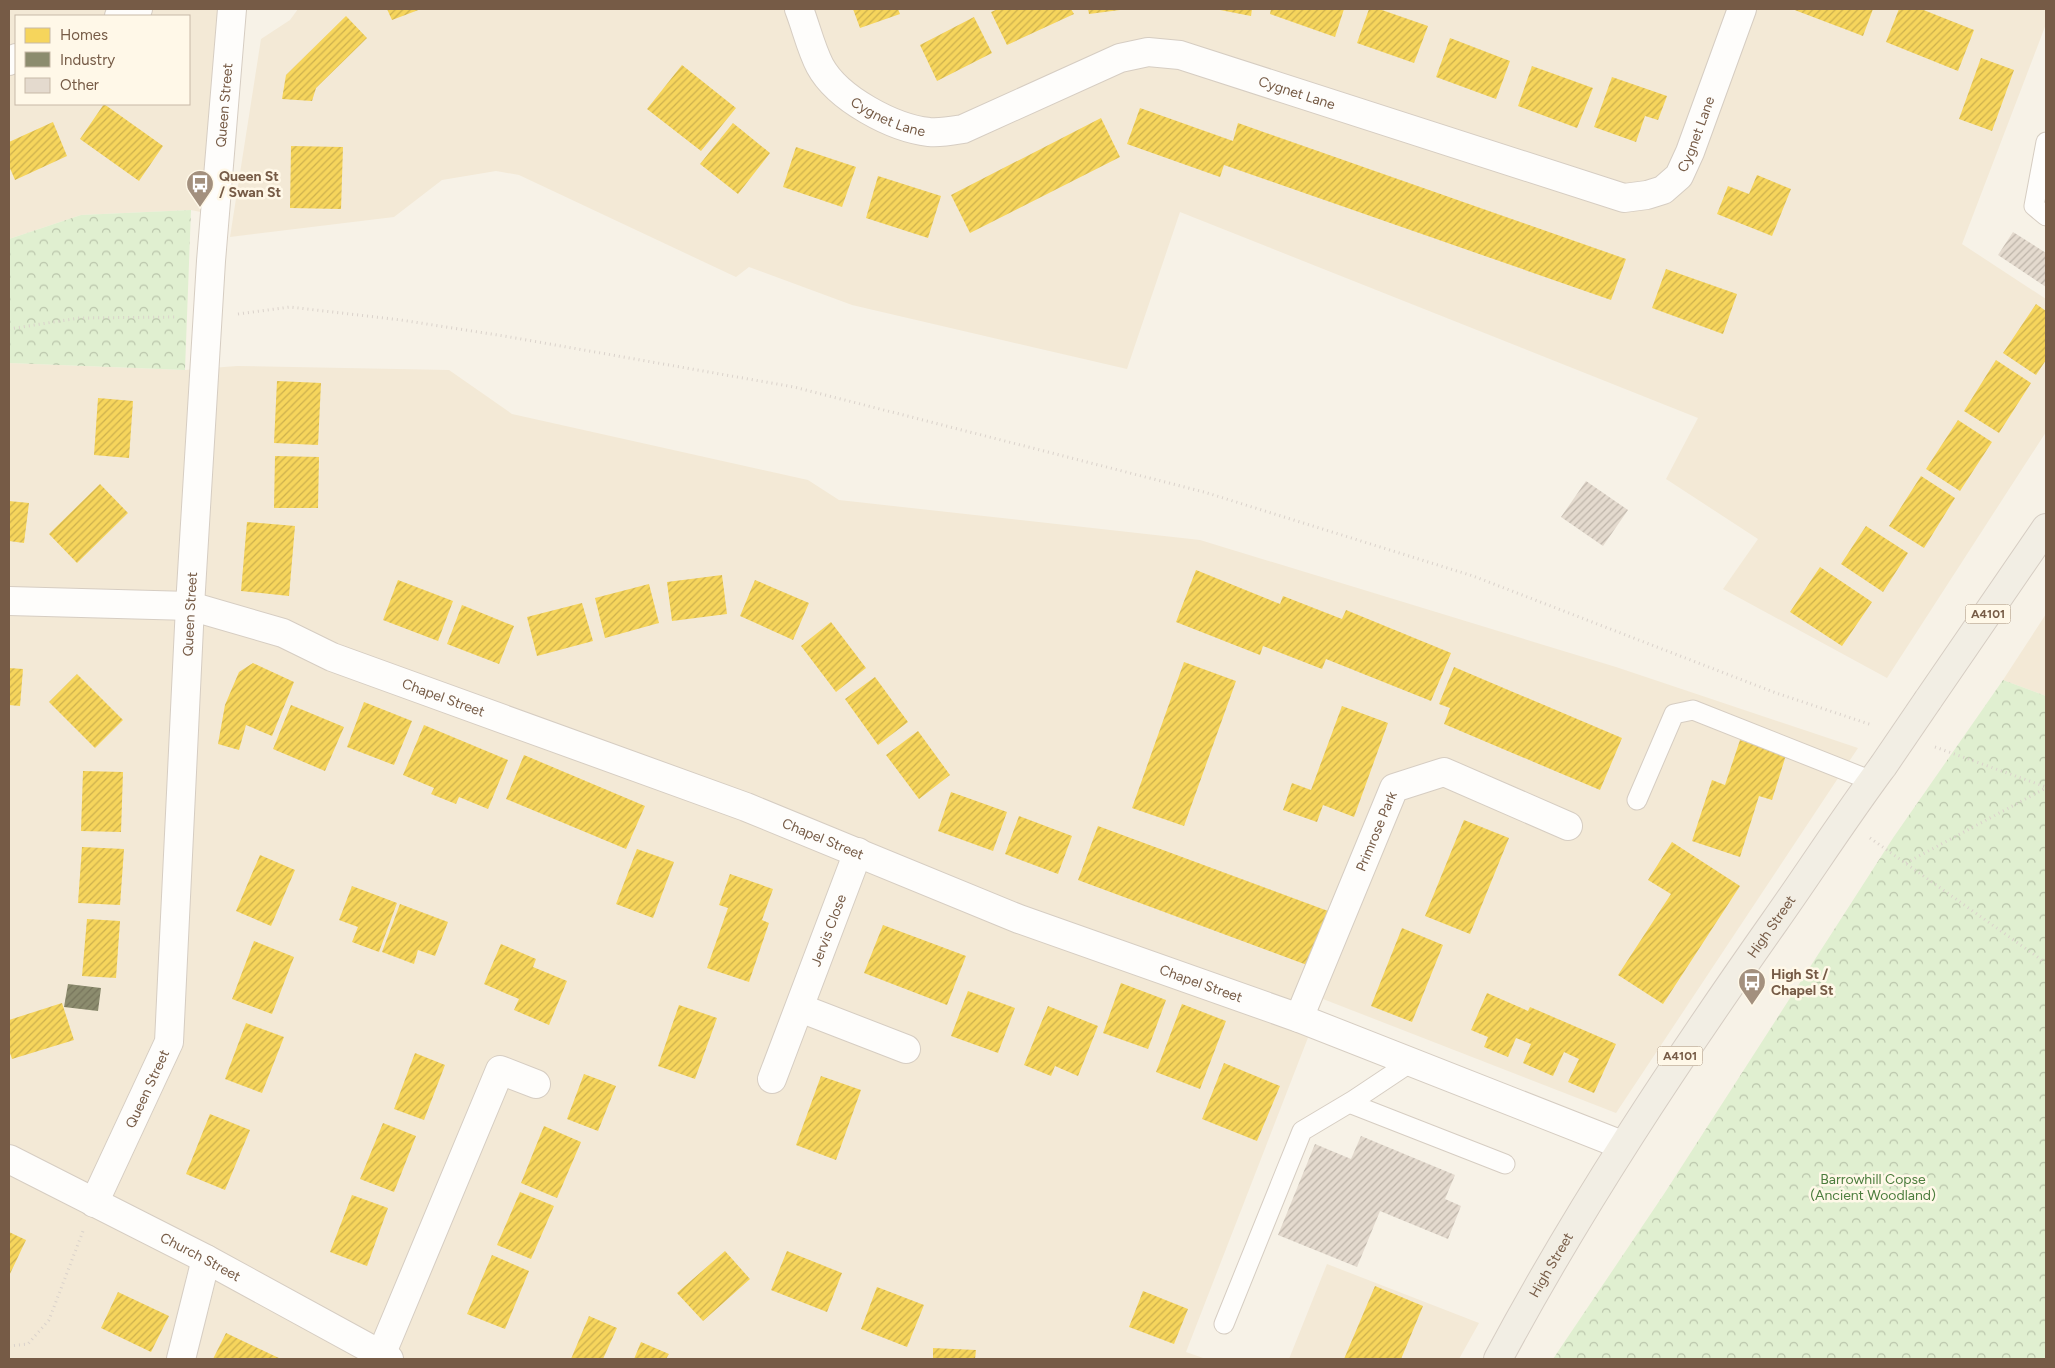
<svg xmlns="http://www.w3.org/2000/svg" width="2055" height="1368" viewBox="0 0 2055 1368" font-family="Figtree,sans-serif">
<defs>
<pattern id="forest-crowns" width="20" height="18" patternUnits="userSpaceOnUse" patternTransform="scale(1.25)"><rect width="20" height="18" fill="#e0efd0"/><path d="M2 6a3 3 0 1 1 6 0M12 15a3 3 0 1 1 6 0" fill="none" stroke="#bac5ab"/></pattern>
<pattern id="homes-hatch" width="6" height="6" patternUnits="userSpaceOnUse" patternTransform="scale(1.25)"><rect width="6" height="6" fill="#f6d55c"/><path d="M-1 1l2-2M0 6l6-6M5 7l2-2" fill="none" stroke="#ccb04e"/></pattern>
<pattern id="industry-hatch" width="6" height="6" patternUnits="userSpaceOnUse" patternTransform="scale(1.25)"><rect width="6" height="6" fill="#8c8c6e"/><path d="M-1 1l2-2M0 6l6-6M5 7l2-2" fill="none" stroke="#77755c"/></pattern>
<pattern id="building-hatch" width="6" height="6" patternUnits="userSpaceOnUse" patternTransform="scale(1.25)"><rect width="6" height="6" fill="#e4dace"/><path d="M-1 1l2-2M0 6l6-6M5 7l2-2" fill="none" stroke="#bdb4a9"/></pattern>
</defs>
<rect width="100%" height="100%" fill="#f7f2e7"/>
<path fill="#f3e9d6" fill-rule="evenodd" d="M 9,9 L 232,9 L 215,215 L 191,210 L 81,215 L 9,239 ZM 16,16 L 189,16 L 189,104 L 16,104 Z
M 298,9 L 2046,9 L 2046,24 L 1962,244 L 2046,299 L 2046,432 L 1887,678 L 1723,589 L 1758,539 L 1666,479 L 1698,418 L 1180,212 L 1127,369 L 852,305 L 749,267 L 736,277 L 519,175 L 496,171 L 442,180 L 394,217 L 230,237 L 261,39 L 290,20 Z
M 9,363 L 185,370 L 237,366 L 449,370 L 512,414 L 808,480 L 839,500 L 1200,540 L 1616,667 L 1858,748 L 1616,1113 L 1323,999 L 1186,1352 L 1206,1359 L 9,1359 Z
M 2046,614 L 2046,696 L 2003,680 Z
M 1327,1264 L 1479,1323 L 1459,1359 L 1289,1359 Z"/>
<path fill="url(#forest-crowns)" d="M 191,210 L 185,370 L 9,363 L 9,239 L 81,215 Z
M 2003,680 L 2046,696 L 2046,1359 L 1553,1359 L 1664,1194 L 1893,838 Z"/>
<path fill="url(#homes-hatch)" d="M 387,9 L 421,9 L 392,20 Z
M 853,9 L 898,9 L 900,14 L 860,28 Z
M 998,9 L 1071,9 L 1074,14 L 1007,45 L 991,12 Z
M 1088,9 L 1120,9 L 1120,10 L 1089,14 Z
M 1215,9 L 1252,9 L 1251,16 Z
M 1271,9 L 1344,9 L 1335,37 L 1270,14 Z
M 1369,9 L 1379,9 L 1428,26 L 1414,63 L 1357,43 Z
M 1792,9 L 1873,9 L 1863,36 Z
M 1899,9 L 1921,9 L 1974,30 L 1958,71 L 1886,42 Z
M 346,16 L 367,38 L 316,88 L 312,101 L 282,99 L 286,75 Z
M 974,17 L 992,53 L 937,81 L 920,45 Z
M 1450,38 L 1510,61 L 1496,99 L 1436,77 Z
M 1981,58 L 2014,70 L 1992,131 L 1959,119 Z
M 682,65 L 736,108 L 701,151 L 647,109 Z
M 1532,66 L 1593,88 L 1577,128 L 1518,106 Z
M 1612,77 L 1667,96 L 1658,120 L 1645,116 L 1636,142 L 1594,127 Z
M 104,104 L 163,146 L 139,181 L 80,139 Z
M 1140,108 L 1233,141 L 1238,123 L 1626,259 L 1611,300 L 1224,165 L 1220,177 L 1127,144 Z
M 1101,118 L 1120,157 L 970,233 L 951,195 Z
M 53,122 L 67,156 L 15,180 L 9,166 L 9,142 Z
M 733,123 L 770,153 L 738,194 L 700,164 Z
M 291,146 L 343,147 L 341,209 L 290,208 Z
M 796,147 L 856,167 L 842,207 L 783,187 Z
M 1757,175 L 1791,189 L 1772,236 L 1717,214 L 1728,186 L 1749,194 Z
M 878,176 L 941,196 L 928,238 L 866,218 Z
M 1666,269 L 1737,294 L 1723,334 L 1652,308 Z
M 2036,304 L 2046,311 L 2046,360 L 2036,375 L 2003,353 Z
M 1996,360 L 2031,383 L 1999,433 L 1964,411 Z
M 277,381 L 321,383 L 318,445 L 274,443 Z
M 98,398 L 133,401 L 129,458 L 94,455 Z
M 1958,420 L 1992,442 L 1960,491 L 1926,469 Z
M 275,456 L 319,457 L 318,508 L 274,508 Z
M 1921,476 L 1955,498 L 1924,548 L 1889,526 Z
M 100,484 L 128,513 L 77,563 L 49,534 Z
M 9,501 L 29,503 L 24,543 L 9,541 Z
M 247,522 L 295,526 L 289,596 L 241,591 Z
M 1866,526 L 1908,553 L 1883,592 L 1841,564 Z
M 1820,567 L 1872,602 L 1842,646 L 1790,612 Z
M 1196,570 L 1280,604 L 1283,596 L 1342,619 L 1346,610 L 1451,653 L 1431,701 L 1326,659 L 1322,669 L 1263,646 L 1260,655 L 1176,622 Z
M 722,575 L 727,614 L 672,621 L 667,582 Z
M 398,580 L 453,601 L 438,641 L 383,620 Z
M 755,580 L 809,603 L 793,640 L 740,616 Z
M 649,584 L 659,623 L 605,638 L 595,598 Z
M 582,603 L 593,641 L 537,656 L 527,617 Z
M 462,605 L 514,626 L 499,664 L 447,644 Z
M 831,622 L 866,668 L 836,692 L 801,646 Z
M 1184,662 L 1236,681 L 1184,826 L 1132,808 Z
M 253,663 L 294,682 L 272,736 L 246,725 L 239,750 L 218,744 L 225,705 L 239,672 Z
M 1454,667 L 1622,738 L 1600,790 L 1444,724 L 1450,708 L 1439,704 Z
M 9,668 L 23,669 L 20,706 L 9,705 Z
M 77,674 L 123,720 L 95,748 L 49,702 Z
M 875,677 L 908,722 L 878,745 L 845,699 Z
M 364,702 L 412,721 L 394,765 L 347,747 Z
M 291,705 L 344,727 L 325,771 L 273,749 Z
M 1342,706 L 1388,723 L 1354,817 L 1323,805 L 1317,822 L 1283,810 L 1292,783 L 1311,790 Z
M 424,725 L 508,760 L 488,809 L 459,797 L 456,804 L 431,794 L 434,788 L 403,775 Z
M 918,731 L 950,775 L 919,799 L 886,755 Z
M 1740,740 L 1786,755 L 1772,800 L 1759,796 L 1740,857 L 1692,841 L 1712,780 L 1725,785 Z
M 524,755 L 645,806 L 626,849 L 506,799 Z
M 83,771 L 123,772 L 121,832 L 81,831 Z
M 951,792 L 1007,812 L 993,851 L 938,831 Z
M 1019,816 L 1072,836 L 1058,874 L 1005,854 Z
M 1464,820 L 1509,838 L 1470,934 L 1425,916 Z
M 1098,826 L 1328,911 L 1307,965 L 1078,880 Z
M 1672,842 L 1740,886 L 1663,1004 L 1618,975 L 1671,894 L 1648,880 Z
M 82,847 L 124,849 L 120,905 L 78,903 Z
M 637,849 L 674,862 L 653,918 L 616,904 Z
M 260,855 L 295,870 L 271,926 L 236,911 Z
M 730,874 L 773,889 L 762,920 L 769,923 L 749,982 L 707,968 L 728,908 L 719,905 Z
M 352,886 L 397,903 L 379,952 L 352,942 L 358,927 L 339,920 Z
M 400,904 L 448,922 L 435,956 L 418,950 L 414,964 L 382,952 Z
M 87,919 L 120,921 L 116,978 L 82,976 Z
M 883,925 L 966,956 L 947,1005 L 864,973 Z
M 1402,928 L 1443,945 L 1412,1022 L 1371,1006 Z
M 254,941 L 294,957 L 272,1014 L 232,999 Z
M 501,944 L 536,959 L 533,967 L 567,981 L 549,1025 L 514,1010 L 519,999 L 484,984 Z
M 1121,983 L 1166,1000 L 1148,1049 L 1103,1033 Z
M 968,991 L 1015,1008 L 998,1053 L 951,1036 Z
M 1487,993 L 1528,1011 L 1530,1007 L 1616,1044 L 1594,1093 L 1568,1082 L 1579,1059 L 1564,1052 L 1553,1076 L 1523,1063 L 1531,1044 L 1516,1038 L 1508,1057 L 1484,1047 L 1488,1037 L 1471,1030 Z
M 62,1003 L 74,1040 L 12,1059 L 9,1050 L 9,1020 Z
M 1182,1004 L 1226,1021 L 1200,1089 L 1156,1072 Z
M 679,1005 L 717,1018 L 695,1079 L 658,1066 Z
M 1048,1006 L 1098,1026 L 1078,1076 L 1055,1066 L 1051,1076 L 1024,1065 Z
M 246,1023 L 284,1037 L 262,1093 L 225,1079 Z
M 415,1053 L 445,1065 L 424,1120 L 394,1109 Z
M 1224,1063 L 1280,1086 L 1257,1141 L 1202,1119 Z
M 584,1074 L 616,1086 L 598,1131 L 567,1119 Z
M 821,1076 L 861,1090 L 836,1160 L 796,1145 Z
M 210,1114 L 250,1130 L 225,1190 L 186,1174 Z
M 383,1123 L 416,1136 L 394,1192 L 360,1179 Z
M 544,1126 L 581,1142 L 557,1198 L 521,1183 Z
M 520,1192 L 554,1206 L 531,1259 L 497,1245 Z
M 352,1195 L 388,1208 L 367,1266 L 330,1252 Z
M 9,1232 L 26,1240 L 9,1276 Z
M 725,1251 L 750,1279 L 703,1321 L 677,1293 Z
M 787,1251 L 842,1273 L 827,1312 L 771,1290 Z
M 492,1255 L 529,1271 L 505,1329 L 467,1314 Z
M 1375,1286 L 1423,1306 L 1401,1359 L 1344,1359 Z
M 877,1287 L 924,1305 L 907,1347 L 861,1329 Z
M 1143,1291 L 1188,1309 L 1174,1344 L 1129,1327 Z
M 118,1292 L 169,1316 L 151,1352 L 101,1328 Z
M 589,1316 L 617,1328 L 603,1359 L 571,1359 Z
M 226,1333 L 281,1359 L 213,1359 Z
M 641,1342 L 669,1354 L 666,1359 L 634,1359 Z
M 933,1348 L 976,1350 L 975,1359 L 933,1359 Z"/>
<path fill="url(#industry-hatch)" d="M 68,984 L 101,988 L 98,1011 L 64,1007 Z"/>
<path fill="url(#building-hatch)" d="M 2013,232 L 2046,253 L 2046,287 L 1998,255 Z
M 1586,481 L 1628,510 L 1603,546 L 1561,517 Z
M 1361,1136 L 1455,1175 L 1445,1199 L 1461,1206 L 1448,1239 L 1380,1211 L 1357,1267 L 1278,1235 L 1315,1144 L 1351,1159 Z"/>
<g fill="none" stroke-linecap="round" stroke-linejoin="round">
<defs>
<path id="lane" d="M 2046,142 L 2034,206 L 2046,216
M 1637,800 L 1674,714 L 1693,710 L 1872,781
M 1349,1103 L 1505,1164
M 1224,1324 L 1302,1131 L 1354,1100 L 1411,1062"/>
<g id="street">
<path id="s1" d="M 799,9 C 806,27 811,49 820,66 C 838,99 893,128 929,132 C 941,133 951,131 963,129 L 1120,58 L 1148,52 L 1180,55 L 1624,198 L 1647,195 L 1663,190 L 1679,176 L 1690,152 L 1742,9"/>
<path d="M 119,16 L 138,9"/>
<path d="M 9,61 L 16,58"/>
<path id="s2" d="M 9,601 L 190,606 L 283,633 L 332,657 L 746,807 L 1019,919 L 1299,1018 L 1622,1145"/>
<path d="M 800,1008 L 906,1049"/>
<path id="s3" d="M 1299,1018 L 1394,788 L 1444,772 L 1568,826"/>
<path id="s4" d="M 772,1079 L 858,852"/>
<path id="s5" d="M 9,1159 L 206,1259 L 389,1359"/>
<path id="s6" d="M 94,1203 L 169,1042 L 190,606 L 211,261 L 232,9"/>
<path d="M 381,1355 L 500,1070 L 536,1084"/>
<path d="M 181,1359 L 206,1259"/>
</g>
<g id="primary">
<path d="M 1928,700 L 2046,528"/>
<path id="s7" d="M 1498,1359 C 1580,1206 1675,1063 1775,921 C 1811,870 1845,817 1883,766"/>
</g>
</defs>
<use href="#lane" stroke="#d6cdc2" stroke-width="21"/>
<use href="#street" stroke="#d6cdc2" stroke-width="30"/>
<use href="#primary" stroke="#d6cdc3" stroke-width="30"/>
<path stroke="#dad2cb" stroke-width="3" stroke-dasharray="1 4" stroke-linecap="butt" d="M 238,314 L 290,307 L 401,320 L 504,336 L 794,387 L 1204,492 L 1473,576 L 1776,693 L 1872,725
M 9,329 L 79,318 L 177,317
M 1935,747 L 2046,787
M 1870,838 L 2046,963
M 1906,863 L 2046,788
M 9,1346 L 28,1344 L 49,1320 L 83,1231"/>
<use href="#lane" stroke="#fefdfb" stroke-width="19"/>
<use href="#street" stroke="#fefdfb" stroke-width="28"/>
<use href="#primary" stroke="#f2eee4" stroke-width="28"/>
<defs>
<path id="primary-bridge" d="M 1883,766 L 1928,700"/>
</defs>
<use href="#primary-bridge" stroke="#d6cdc3" stroke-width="30" stroke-linecap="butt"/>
<use href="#primary-bridge" stroke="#f2eee4" stroke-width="28"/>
</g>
<defs>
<symbol id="bus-pin" viewBox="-11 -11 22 30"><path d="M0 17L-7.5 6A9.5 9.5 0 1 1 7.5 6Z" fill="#a3907e" stroke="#fff8e8"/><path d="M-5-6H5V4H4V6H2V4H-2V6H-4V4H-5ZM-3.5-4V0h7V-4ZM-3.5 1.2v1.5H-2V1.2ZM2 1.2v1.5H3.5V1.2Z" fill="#fff"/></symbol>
</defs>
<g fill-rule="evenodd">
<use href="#bus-pin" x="184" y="168" width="32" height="43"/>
<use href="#bus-pin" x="1736" y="966" width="32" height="43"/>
</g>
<g text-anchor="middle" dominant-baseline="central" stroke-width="5" stroke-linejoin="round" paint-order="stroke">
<g fill="#fff8e8" stroke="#9f8a77" stroke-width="1">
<rect x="1965.5" y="604.5" width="45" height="19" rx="4"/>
<rect x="1657.5" y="1046.5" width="45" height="19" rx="4"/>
</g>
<g font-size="12" font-weight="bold" fill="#765b46">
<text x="1988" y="614">A4101</text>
<text x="1680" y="1056">A4101</text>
</g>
<g font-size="14" fill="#765b46" stroke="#fff8e8">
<text stroke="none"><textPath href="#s1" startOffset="582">Cygnet Lane</textPath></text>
<text stroke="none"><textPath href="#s6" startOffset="1116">Queen Street</textPath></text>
<text stroke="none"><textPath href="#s1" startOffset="148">Cygnet Lane</textPath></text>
<text stroke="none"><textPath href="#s1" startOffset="1032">Cygnet Lane</textPath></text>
<text stroke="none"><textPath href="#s6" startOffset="606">Queen Street</textPath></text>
<text stroke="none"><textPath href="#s2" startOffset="451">Chapel Street</textPath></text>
<text stroke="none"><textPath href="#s3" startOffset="202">Primrose Park</textPath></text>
<text stroke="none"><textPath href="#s2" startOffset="856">Chapel Street</textPath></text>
<text stroke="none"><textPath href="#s7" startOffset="512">High Street</textPath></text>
<text stroke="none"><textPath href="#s4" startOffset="159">Jervis Close</textPath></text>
<text stroke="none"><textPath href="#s2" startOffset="1261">Chapel Street</textPath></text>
<text stroke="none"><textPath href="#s6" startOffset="126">Queen Street</textPath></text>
<text stroke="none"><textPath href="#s5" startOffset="215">Church Street</textPath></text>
<text stroke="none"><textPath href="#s7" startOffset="108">High Street</textPath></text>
</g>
<g font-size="14" font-weight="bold" fill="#765b46" stroke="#fff8e8" text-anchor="start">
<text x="219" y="176">Queen St<tspan x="219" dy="16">/ Swan St</tspan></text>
<text x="1771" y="974">High St /<tspan x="1771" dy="16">Chapel St</tspan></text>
</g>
<g font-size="14" fill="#4c7d3d" stroke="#fff8e8">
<text x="1873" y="1179">Barrowhill Copse<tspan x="1873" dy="16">(Ancient Woodland)</tspan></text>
</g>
</g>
<rect width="2055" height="1368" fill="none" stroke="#765b46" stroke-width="20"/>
<rect x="15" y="15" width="175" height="90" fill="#fff8e8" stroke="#c8b9a7"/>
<rect x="25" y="28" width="25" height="15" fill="#f6d55c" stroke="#c8b9a7"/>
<text x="60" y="40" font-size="15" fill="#765b46">Homes</text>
<rect x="25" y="52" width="25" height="15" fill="#8c8c6e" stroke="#c8b9a7"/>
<text x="60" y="65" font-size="15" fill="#765b46">Industry</text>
<rect x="25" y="78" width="25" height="15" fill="#e4dace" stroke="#c8b9a7"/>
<text x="60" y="90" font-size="15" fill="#765b46">Other</text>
</svg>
